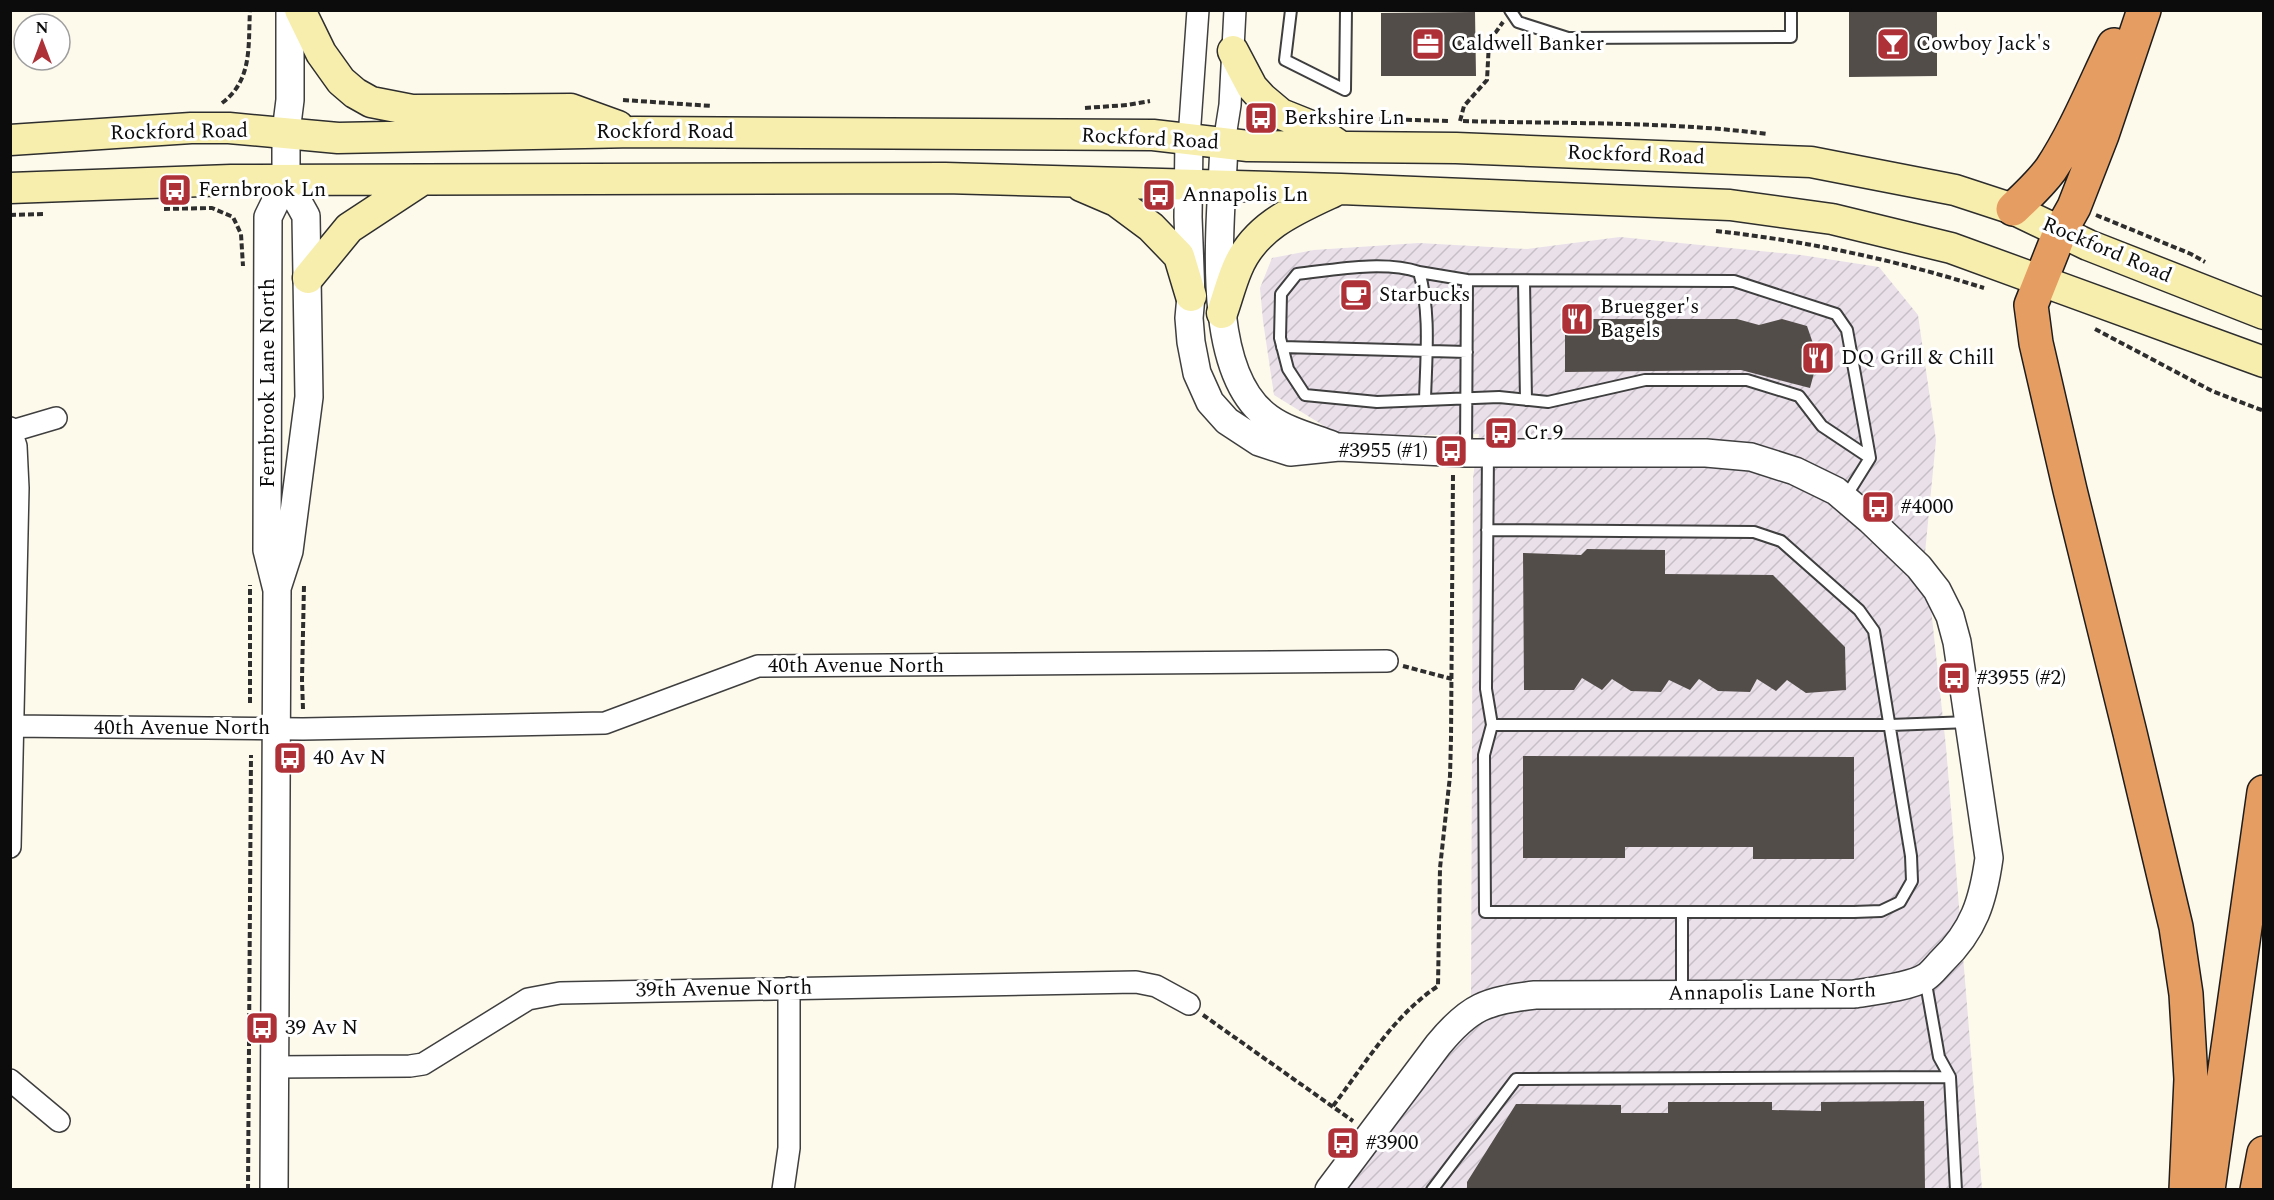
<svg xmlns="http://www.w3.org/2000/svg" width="2274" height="1200" viewBox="0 0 2274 1200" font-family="Spectral,serif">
<defs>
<pattern id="industrial-furrows" width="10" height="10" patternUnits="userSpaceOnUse" patternTransform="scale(1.5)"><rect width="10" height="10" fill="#e9e0ea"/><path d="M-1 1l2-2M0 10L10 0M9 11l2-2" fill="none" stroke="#c7bfc8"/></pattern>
</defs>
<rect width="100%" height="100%" fill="#fdfaec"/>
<path fill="url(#industrial-furrows)" d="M 1620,237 L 1801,255 L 1879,267 L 1918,315 L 1936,440 L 1925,553 L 1946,747 L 1982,1189 L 1330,1189 L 1471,1011 L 1473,478 L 1479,434 L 1342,437 L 1274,395 L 1263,321 L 1260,288 L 1272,258 L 1314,250 L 1419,243 L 1527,249 Z"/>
<path fill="#534d49" d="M 1937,11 L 1937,76 L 1849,77 L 1849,12 Z
M 1475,12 L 1476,76 L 1381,76 L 1381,13 Z
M 1577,319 L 1737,319 L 1759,325 L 1782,319 L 1807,326 L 1818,358 L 1810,388 L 1741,370 L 1565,372 L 1565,331 Z
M 1587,549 L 1665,550 L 1665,574 L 1773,575 L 1845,647 L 1846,690 L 1806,693 L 1787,680 L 1776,691 L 1757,679 L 1750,692 L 1718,691 L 1699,679 L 1690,690 L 1669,680 L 1661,692 L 1631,691 L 1612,679 L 1602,690 L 1582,678 L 1574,690 L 1524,690 L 1523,553 L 1581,555 Z
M 1523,756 L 1854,757 L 1854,859 L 1753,859 L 1753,847 L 1625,847 L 1625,858 L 1523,858 Z
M 1924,1101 L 1925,1190 L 1467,1190 L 1467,1182 L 1516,1104 L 1621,1105 L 1621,1113 L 1668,1113 L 1668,1102 L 1772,1102 L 1772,1110 L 1821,1111 L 1821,1102 Z"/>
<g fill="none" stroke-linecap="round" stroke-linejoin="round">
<defs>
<path id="service" d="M 1291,10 L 1285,60 L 1345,90 L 1346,10
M 1510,10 L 1518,22 L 1568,38 L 1791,37 L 1791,10
M 1419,272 L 1467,280
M 1524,281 L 1526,400
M 1282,347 L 1467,352
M 1425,400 C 1426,359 1431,312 1419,272 C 1383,260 1333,270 1297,274 L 1281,294 L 1280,338 L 1288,369 L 1305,395 L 1377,402 L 1499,397 L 1548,402 L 1645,380 L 1747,380 L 1799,396 L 1822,426 L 1870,458
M 1466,453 L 1467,280 L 1734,281 L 1836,314 L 1847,330 L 1870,458 L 1845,498
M 1487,530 L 1754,532 L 1781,541 L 1859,610 L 1874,631 L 1911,856 L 1912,881 L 1900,902 L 1881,911 L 1854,912 L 1485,912 L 1484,755 L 1492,725 L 1486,689 L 1488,453
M 1492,725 L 1891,725 L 1969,722
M 1682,912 L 1682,993
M 1925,978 L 1939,1057 L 1950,1077
M 1432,1190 L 1516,1079 L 1950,1077 L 1956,1190"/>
<path id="minor" d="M 1189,138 L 1198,10
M 1224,143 L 1230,105 L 1235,10
M 10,428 L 16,446 L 18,488 L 10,847
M 12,431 L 56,418
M 10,726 L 303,729 L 605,723 L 758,666 L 1387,661
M 274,1067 L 410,1066 L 423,1064 L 528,999 L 560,993 L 1136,982 L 1156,986 L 1189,1004
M 10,1080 L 59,1121
M 783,1190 L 789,1148 L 789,988"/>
<path id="tertiary" d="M 1189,138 L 1188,217 L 1191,296 L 1189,318 L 1191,342 L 1197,373 L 1210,402 L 1227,421 L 1259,442 L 1290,452 L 1339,447 L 1466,453 L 1706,453 L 1751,457 L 1795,471 L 1836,491 L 1870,520 L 1919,567 L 1937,590 L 1950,616 L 1957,642 L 1989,858 C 1983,901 1974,930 1942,961 C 1937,966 1932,973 1926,977 C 1910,987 1873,991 1854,994 L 1535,995 C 1486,1001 1470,1006 1438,1045 L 1329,1190
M 1224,143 C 1222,216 1201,371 1269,418 C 1287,431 1311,437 1332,445
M 277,588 L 289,551 L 309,397 L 306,216 L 286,180
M 274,1190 L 277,590 L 267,550 L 268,217 L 286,180 L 286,132 L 290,100 L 290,10"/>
<path id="secondary" d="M 300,10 L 321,53 L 341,81 L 355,93 L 371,102 L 412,110 L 571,109 L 618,126
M 1233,51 L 1252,87 L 1262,98 L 1281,114 L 1311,126 L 1340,146
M 10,140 L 191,128 L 229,128 L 338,138 L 635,132 L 1153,135 L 1248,146 L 1456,148 L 1811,162 L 1955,190 L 2013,209 L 2088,245 L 2264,314
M 1081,186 L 1116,201 L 1151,227 L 1179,256 L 1191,296
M 10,188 L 231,180 L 945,178 L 1341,189 L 1730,205 L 1832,219 L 1951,248 L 2264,362
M 308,278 L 349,228 L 422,180
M 1222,313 C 1227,299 1231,283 1237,269 C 1254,227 1294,210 1333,192"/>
<path id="motorway" d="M 2144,10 L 2102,135 L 2074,207 L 2060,232 L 2031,305 L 2036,343 L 2070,490 L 2130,733 L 2176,927 L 2186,994 L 2191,1079 L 2186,1190
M 2013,209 C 2027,196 2040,184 2051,169 C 2076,131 2094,86 2114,45
M 2208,1190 L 2264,792
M 2257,1190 L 2264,1153"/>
</defs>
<use href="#service" stroke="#3f3f3f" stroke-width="14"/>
<use href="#minor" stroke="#3f3f3f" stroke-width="24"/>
<use href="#tertiary" stroke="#3f3f3f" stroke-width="30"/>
<use href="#secondary" stroke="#2e2e2e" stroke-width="33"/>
<use href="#motorway" stroke="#1d1d1d" stroke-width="36"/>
<path stroke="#2e2e2e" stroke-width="4" stroke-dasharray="6 3" stroke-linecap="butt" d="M 623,100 L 712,106
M 222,103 C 253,80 248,45 250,10
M 1085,108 L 1127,105 L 1150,101
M 1343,118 L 1450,121
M 1460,121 L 1464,106 L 1487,80 L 1489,42 L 1503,22
M 1463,121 C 1565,124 1666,121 1767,134
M 164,209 L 212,208 L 233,217 L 241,234 L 243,266
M 10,215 L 46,214
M 2096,215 L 2191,254 L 2205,262
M 1716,231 C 1807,241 1896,260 1984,288
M 2095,329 L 2212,391 L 2264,411
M 1403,666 L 1452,679
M 250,703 L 250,585
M 303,709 L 302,680 L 304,585
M 1203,1015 L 1353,1121
M 1333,1106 C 1365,1064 1394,1015 1438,986 L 1440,868 L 1450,776 L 1451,738 L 1453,473
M 248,1190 L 251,755"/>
<use href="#service" stroke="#fff" stroke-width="10"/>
<use href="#minor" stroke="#fff" stroke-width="21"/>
<use href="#tertiary" stroke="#fff" stroke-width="27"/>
<use href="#secondary" stroke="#f7eead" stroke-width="30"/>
<use href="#motorway" stroke="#e69d61" stroke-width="33"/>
</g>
<defs>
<symbol id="office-square" viewBox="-11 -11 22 22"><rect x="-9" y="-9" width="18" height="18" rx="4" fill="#ae3138" stroke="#fff"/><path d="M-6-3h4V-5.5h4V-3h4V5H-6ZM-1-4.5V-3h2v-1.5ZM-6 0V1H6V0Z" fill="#fff"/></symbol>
<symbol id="bar-square" viewBox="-11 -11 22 22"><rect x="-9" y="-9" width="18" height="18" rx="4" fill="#ae3138" stroke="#fff"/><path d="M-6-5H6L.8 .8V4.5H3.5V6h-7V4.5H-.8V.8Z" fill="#fff"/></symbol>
<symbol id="bus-square" viewBox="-11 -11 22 22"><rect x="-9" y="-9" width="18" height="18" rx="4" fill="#ae3138" stroke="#fff"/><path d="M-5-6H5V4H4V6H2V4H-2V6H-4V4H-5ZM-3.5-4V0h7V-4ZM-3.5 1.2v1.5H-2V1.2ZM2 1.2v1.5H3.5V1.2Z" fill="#fff"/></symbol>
<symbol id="cafe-square" viewBox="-11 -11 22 22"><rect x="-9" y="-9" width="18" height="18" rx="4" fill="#ae3138" stroke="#fff"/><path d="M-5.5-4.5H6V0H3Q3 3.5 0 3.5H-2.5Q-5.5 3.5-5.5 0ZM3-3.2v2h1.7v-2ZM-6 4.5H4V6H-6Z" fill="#fff"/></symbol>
<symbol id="restaurant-square" viewBox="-11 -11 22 22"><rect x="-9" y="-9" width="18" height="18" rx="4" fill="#ae3138" stroke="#fff"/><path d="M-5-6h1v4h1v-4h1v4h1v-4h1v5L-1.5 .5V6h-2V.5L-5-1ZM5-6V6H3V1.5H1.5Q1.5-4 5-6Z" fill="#fff"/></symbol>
</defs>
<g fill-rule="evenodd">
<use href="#office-square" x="1409" y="25" width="38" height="38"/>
<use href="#bar-square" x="1874" y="25" width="38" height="38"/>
<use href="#bus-square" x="1242" y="99" width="38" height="38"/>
<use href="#bus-square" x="156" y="171" width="38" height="38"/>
<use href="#bus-square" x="1140" y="176" width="38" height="38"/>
<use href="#cafe-square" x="1337" y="276" width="38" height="38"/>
<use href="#restaurant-square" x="1558" y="300" width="38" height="38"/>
<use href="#restaurant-square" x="1799" y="339" width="38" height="38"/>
<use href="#bus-square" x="1482" y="414" width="38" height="38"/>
<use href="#bus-square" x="1432" y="432" width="38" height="38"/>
<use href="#bus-square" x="1859" y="488" width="38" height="38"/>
<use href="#bus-square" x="1935" y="659" width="38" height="38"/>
<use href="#bus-square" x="271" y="739" width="38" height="38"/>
<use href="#bus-square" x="243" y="1009" width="38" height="38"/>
<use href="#bus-square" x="1324" y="1124" width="38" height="38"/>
</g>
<g text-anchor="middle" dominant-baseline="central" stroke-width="6" stroke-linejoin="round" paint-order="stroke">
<g font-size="21" fill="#0c0c0c" stroke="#fff" text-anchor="start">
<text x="1451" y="44">Caldwell Banker</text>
<text x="1916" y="44">Cowboy Jack's</text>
<text x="1284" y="118">Berkshire Ln</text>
<text x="198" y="190">Fernbrook Ln</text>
<text x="1182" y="195">Annapolis Ln</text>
<text x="1379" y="295">Starbucks</text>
<text x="1600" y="307">Bruegger's<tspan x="1600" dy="24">Bagels</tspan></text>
<text x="1841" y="358">DQ Grill &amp; Chill</text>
<text x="1524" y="433">Cr 9</text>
<text x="1428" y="451" text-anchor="end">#3955 (#1)</text>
<text x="1901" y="507">#4000</text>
<text x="1977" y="678">#3955 (#2)</text>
<text x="313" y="758">40 Av N</text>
<text x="285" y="1028">39 Av N</text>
<text x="1366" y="1143">#3900</text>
</g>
<g font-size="21" fill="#0c0c0c" stroke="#fff">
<text transform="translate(179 132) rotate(-1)">Rockford Road</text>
<text x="665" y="132">Rockford Road</text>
<text transform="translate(1150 139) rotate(3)">Rockford Road</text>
<text transform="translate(1636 155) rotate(2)">Rockford Road</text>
<text transform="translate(2107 250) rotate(23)">Rockford Road</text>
<text transform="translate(268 383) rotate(-90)">Fernbrook Lane North</text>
<text x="856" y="666">40th Avenue North</text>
<text x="182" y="728">40th Avenue North</text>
<text transform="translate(724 989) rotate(-1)">39th Avenue North</text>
<text transform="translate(1772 992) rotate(-1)">Annapolis Lane North</text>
</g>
</g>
<rect width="2274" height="1200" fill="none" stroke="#0c0c0c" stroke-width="24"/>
<g transform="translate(42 42)"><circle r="28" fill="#ffffff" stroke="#9e9e9e" stroke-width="1.5"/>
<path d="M0-4.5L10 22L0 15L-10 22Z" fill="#ae3138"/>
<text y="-9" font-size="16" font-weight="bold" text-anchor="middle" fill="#0c0c0c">N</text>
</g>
</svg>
